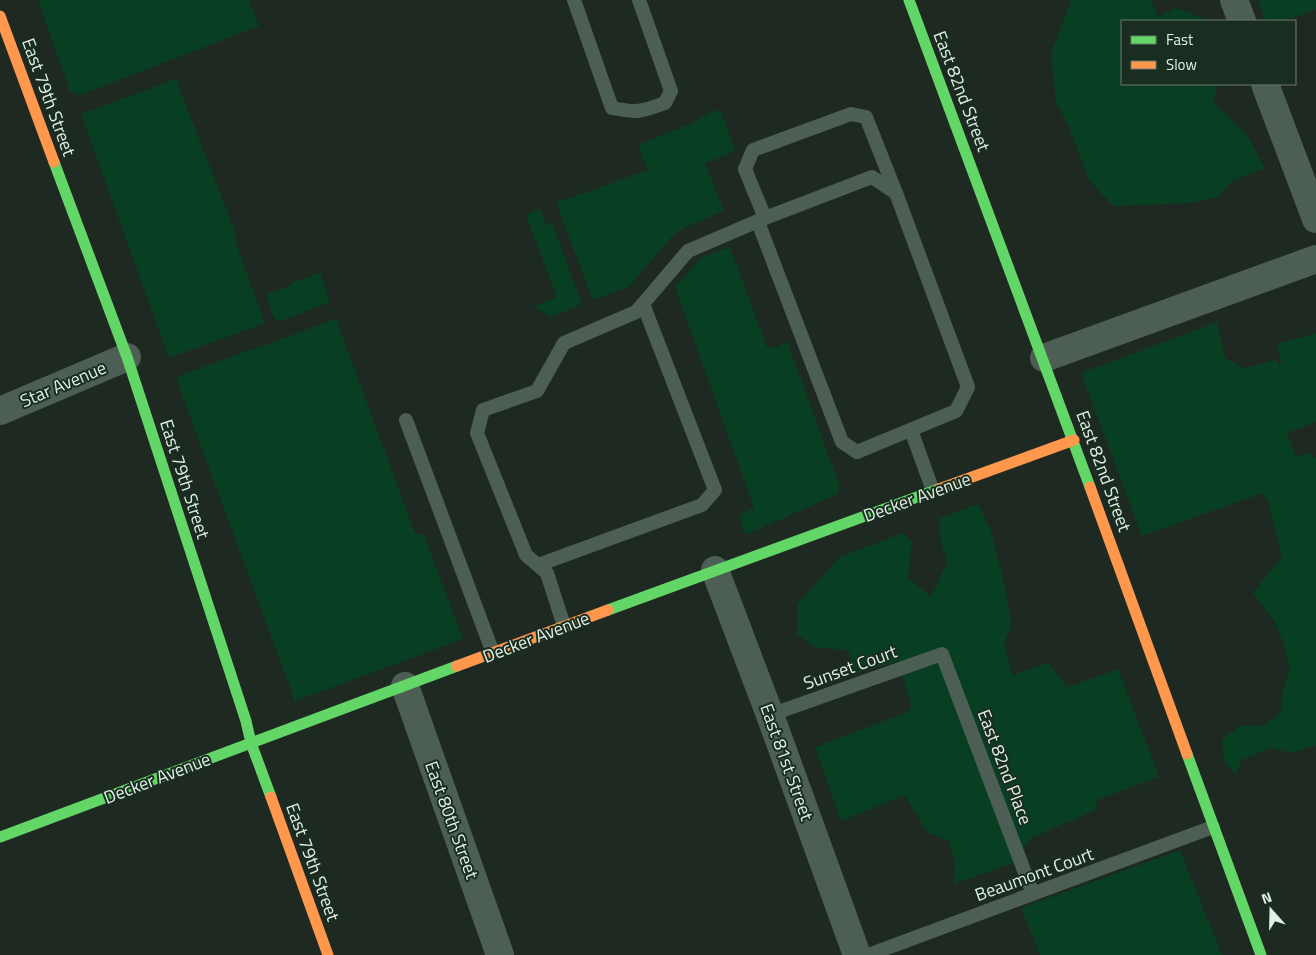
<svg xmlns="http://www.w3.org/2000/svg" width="1316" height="955" viewBox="0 0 1316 955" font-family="'Titillium Web',sans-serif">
<rect width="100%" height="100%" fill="#1e2921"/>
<path fill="#083f22" d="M 38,0 L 249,0 L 259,26 L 80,95 L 70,91 Z
M 1071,0 L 1151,0 L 1158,17 L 1176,8 L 1211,21 L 1122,21 L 1122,84 L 1218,84 L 1213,102 L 1247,135 L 1265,168 L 1232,181 L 1217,197 L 1191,203 L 1113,206 L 1089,180 L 1069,127 L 1056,102 L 1051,54 Z
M 1258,0 L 1316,0 L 1316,9 L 1284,21 L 1266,21 Z
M 176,79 L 237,237 L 234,238 L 265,323 L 169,358 L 81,114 Z
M 714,111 L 721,111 L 735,149 L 732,153 L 705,163 L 724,211 L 684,228 L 674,234 L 630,286 L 593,300 L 556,203 L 648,170 L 638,145 L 692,123 Z
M 540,209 L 546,225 L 552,223 L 582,304 L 551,317 L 538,310 L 534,306 L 557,297 L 526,215 Z
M 730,247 L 767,348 L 778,347 L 787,341 L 840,487 L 836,495 L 745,535 L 739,515 L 754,508 L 675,287 L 702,257 Z
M 320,273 L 330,302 L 281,321 L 276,320 C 272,315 267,302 268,294 L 292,285 L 291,283 Z
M 336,319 L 415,533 L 424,535 L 463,639 L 295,701 L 178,384 L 178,379 L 181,375 Z
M 1217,322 L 1225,358 L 1245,368 L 1278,359 L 1278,364 L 1282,363 L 1277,344 L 1316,333 L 1316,422 L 1287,433 L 1296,456 L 1309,453 L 1316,459 L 1316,745 L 1292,753 L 1272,748 L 1241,760 L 1236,775 L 1225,764 L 1222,740 L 1240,726 L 1264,725 L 1281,713 L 1283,690 L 1290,669 L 1283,642 L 1274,621 L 1253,593 L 1282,557 L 1268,502 L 1263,493 L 1142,536 L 1081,373 Z
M 978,504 L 991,531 L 1005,587 L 1012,626 L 1004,642 L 1012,675 L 1048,663 L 1068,687 L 1118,669 L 1159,777 L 1097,800 L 1096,810 L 1031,838 L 1013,863 L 954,884 L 955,863 L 949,841 L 927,832 L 905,795 L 841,821 L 815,747 L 908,712 L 911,705 L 898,661 L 855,674 L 848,650 L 814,647 L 797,634 L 797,604 L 840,557 L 903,533 L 912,542 L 908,578 L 931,597 L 948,561 L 941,543 L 939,519 Z
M 1180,850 L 1222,955 L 1040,955 L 1021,908 Z"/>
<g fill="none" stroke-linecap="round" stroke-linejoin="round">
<path stroke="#4d5f54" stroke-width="14" d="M 574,0 L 612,108 C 637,113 641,112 665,103 L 671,91 L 639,0
M 765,218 L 745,169 L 753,150 L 851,114 L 866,117 L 896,193
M 406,420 L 493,653
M 911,430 L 933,491
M 538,565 L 702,505 L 715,490 L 643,304
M 564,626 L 547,573 L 526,555 L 477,433 L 483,410 L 537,391 L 564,343 L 636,312 L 688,251 L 765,218 L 872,177 L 896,193 L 968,387 L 956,411 L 857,452 L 842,442 L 758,222
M 770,715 L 942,654 L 1033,894
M 868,955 L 1213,827"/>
<path stroke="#4d5f54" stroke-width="28" d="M 1234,0 L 1242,21
M 1265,84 L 1316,219
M 1044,358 L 1316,259
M 0,411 L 127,357
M 715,570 L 770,715 L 857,955
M 405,686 L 500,955"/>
<path stroke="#63d668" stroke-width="11" d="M 909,0 L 1090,487
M 54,162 L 127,357 L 246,721 L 251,743 L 271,797
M 608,610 L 939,489
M 1187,754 L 1261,955
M 0,837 L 457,666"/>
<path stroke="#ff974d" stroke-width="11" d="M 0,16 L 54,162
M 1090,487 L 1187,754
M 939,489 L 1074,440
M 457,666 L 608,610
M 271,797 L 328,955"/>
</g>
<g text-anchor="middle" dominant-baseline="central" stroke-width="4" stroke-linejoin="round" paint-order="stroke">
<g font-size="18" fill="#e2efe6" stroke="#192e20">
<text transform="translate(962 91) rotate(69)">East 82nd Street</text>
<text transform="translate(49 97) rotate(70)">East 79th Street</text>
<text transform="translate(63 384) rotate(-23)">Star Avenue</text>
<text transform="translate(1104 471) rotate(70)">East 82nd Street</text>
<text transform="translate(185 479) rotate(72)">East 79th Street</text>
<text transform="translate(917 497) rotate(-20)">Decker Avenue</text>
<text transform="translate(536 637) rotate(-21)">Decker Avenue</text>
<text transform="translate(850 667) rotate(-20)">Sunset Court</text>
<text transform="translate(787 762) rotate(70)">East 81st Street</text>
<text transform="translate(1005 767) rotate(69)">East 82nd Place</text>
<text transform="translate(157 778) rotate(-21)">Decker Avenue</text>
<text transform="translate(452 820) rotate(70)">East 80th Street</text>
<text transform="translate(313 862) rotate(70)">East 79th Street</text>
<text transform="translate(1034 874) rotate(-20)">Beaumont Court</text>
</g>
</g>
<rect x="1121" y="20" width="175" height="65" fill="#192e20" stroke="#697b6f"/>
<rect x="1131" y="36" width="25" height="8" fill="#63d668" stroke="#697b6f"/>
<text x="1166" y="45" font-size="15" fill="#e2efe6">Fast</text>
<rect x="1131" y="61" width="25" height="8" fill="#ff974d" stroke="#697b6f"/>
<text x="1166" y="70" font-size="15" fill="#e2efe6">Slow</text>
<g transform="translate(1271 910) rotate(340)" stroke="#192e20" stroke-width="4" paint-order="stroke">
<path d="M0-4L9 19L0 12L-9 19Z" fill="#e2efe6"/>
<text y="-8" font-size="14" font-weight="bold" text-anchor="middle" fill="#e2efe6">N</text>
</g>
</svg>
